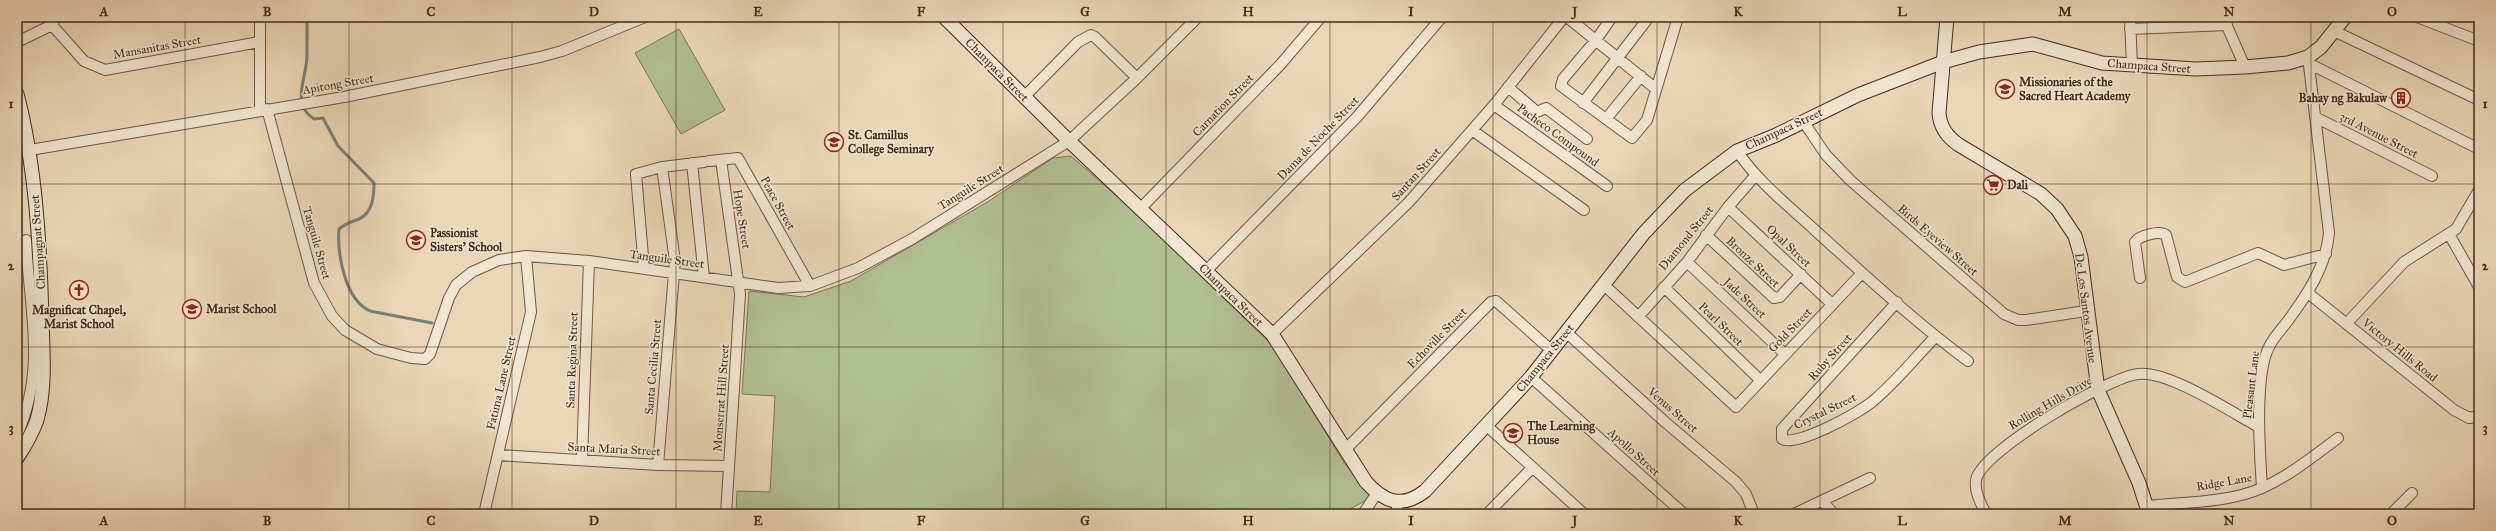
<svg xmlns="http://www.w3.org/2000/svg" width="2496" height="531" viewBox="0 0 2496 531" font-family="'IM FELL Great Primer',serif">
<rect width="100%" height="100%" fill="#ebd7b8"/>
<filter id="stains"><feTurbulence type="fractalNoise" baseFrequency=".005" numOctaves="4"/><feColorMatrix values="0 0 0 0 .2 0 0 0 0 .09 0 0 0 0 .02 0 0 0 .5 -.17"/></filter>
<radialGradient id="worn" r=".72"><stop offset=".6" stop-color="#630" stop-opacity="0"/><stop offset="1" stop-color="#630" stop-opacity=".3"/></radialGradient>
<path fill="#b1bf93" stroke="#7a7458" d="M 679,29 L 725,110 L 681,134 L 635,53 Z
M 1071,156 L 1135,212 L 1271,344 L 1345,464 L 1370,493 L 1365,501 L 1340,514 L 736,514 L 737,491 L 770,492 L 775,396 L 742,394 L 749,291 L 804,297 L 851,281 L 989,201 L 1053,158 Z"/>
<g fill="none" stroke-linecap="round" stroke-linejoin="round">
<path stroke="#777f79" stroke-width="3" d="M 307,17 C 307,30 307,44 307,57 C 306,79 291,105 314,119 L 323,118 L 338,146 L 374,183 C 374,195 373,213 359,219 C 351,222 346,223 339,229 C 337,254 345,300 370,311 L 432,323"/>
<defs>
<path id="street" d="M 260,17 L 260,110
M 1567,17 L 1656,89
M 1612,17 L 1596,40 L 1563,79 L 1561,86 L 1632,138 L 1647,120 L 1678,17
M 2130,17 L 2132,66
M 2223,17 L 2245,67
M 2417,17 L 2479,41
M 52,25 L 84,61 L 105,70 L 259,42
M 2130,29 L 2227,25
M 2334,31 L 2479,100
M 17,42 L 52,25 L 56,17
M 2308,63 L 2479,149
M 1508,87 L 1537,112 L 1546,108 L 1587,139
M 1024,97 L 1078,42 L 1091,35 L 1095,37 L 1137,78
M 1583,103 L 1649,17
M 1494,105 L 1607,186
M 267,109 L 314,283 L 332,316 L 345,330 L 377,349 L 411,358 L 425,359 L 430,354 L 449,298 L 456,285 L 472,272 L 499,260 L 526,256 L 589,261 L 778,288 L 810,286 L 858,268 L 912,239 L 1069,141 L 1137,78 L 1198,17
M 2315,117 L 2432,176
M 1606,119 L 1641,76
M 1803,121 L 1826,155 L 1850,180 L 2004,314 L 2018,320 L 2026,320 L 2086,311
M 1472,130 L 1584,210
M 30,150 L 344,97 L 540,57 L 562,51 L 645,17
M 1737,151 C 1759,183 1790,207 1818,233 C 1867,277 1915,322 1968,361
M 721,160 L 740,294 L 726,514
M 709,161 L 738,158 L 810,286
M 692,163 L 704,277
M 1728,207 L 1832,304
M 1140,209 L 1280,65 L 1321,17
M 2449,234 L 2479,287
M 1706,235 L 1774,298 L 1780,297 L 1801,274
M 1687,262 L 1785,354
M 644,268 L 636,174 L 662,167 L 704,162
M 1206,271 L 1357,117 L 1442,17
M 2140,278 L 2135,242 C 2139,236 2159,230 2166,235 L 2177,277 L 2185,282 L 2258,253 L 2284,265 L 2326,254
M 1603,284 L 1736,407 L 1862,273
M 1664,287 L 1760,380
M 2308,293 L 2454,410 L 2469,418 L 2479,416
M 1897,302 L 1782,429 L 1782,439 C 1795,448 1861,412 1873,401 C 1896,382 1915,358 1935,337
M 1638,317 L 1687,262 L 1728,207 L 1755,176
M 2347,323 L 2404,262 L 2456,229 L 2479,190
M 1566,332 L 1665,422 L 1736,482 L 1746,494 L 1754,514
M 1272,334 L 1409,202 L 1494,105 L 1564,17
M 1531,377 L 1684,514
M 1487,426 L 1584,514
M 17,435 C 47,368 29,309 26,240
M 1345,450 L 1491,302 L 1496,301 L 1552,351
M 498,455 L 658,465 L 729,466
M 582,460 L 589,261
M 658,465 L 675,261 L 662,167
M 2262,488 C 2260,455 2254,375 2269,347 C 2273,338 2281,330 2287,322 C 2307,295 2326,267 2329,233 L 2308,57
M 1822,501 L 1834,514
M 1397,502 L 1397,514
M 2148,506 C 2184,502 2228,503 2262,488 C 2289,476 2314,456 2338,438
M 484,514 L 531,312 L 526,256
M 1363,514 L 1377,493
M 1487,514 L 1532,468
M 1794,514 L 1870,478
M 1986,514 C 1981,504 1974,491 1976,480 C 1981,451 2109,377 2138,374 C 2168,370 2231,412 2259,427
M 2391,514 L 2412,493"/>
<path id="secondary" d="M 944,17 L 1069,141 L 1272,334 L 1366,482 C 1384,502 1402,509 1425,491 L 1531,377 L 1644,233 L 1685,190 L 1737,151 L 1774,136 L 1858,95 L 1943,62 L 1979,52 L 2033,44 L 2102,63 L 2196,69 L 2245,67 L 2288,63 L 2308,57 L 2321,47 L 2345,17
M 1947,17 L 1939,113 C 1940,127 1947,137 1959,145 L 2041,194 L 2057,209 L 2075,236 L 2081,257 L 2098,390 L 2139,483 L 2149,514
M 17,94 C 36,167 40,245 42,320 C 43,354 46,388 37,420 C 32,434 25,446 17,458"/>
</defs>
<use href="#street" stroke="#6c5544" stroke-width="12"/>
<use href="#secondary" stroke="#422a1d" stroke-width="15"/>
<use href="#street" stroke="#f2e5d1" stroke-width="10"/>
<use href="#secondary" stroke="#f2e5d1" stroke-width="13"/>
</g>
<path fill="none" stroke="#422a1d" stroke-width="1" stroke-opacity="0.55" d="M 185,17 L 185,514M 349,17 L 349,514M 512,17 L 512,514M 676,17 L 676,514M 839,17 L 839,514M 1003,17 L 1003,514M 1166,17 L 1166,514M 1330,17 L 1330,514M 1493,17 L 1493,514M 1657,17 L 1657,514M 1820,17 L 1820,514M 1984,17 L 1984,514M 2147,17 L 2147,514M 2311,17 L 2311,514M 17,184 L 2479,184M 17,347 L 2479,347"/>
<defs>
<symbol id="school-ring" viewBox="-11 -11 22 22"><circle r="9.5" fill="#f2e5d1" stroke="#8f2418" stroke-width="1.5"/><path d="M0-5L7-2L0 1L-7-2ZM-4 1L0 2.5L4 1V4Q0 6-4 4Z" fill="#8f2418"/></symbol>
<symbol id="building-ring" viewBox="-11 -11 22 22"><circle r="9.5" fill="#f2e5d1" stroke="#8f2418" stroke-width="1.5"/><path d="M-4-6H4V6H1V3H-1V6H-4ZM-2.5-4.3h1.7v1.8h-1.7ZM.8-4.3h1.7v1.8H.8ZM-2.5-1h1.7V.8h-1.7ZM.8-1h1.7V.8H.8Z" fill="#8f2418"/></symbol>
<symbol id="university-ring" viewBox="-11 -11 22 22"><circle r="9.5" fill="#f2e5d1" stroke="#8f2418" stroke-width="1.5"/><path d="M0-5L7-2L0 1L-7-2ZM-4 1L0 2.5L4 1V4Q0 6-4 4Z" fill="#8f2418"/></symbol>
<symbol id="supermarket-ring" viewBox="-11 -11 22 22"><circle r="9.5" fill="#f2e5d1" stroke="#8f2418" stroke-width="1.5"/><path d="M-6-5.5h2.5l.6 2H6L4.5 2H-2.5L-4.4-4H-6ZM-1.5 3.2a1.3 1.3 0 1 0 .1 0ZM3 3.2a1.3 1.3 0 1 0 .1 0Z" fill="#8f2418"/></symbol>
<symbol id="church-ring" viewBox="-11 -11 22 22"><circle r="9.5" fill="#f2e5d1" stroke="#8f2418" stroke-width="1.5"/><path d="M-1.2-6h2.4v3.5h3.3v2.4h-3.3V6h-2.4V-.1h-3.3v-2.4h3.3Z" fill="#8f2418"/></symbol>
</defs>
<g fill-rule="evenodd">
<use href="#school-ring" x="1994" y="78" width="22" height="22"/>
<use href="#building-ring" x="2390" y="87" width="22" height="22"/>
<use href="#university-ring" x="823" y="131" width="22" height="22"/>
<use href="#supermarket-ring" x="1982" y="174" width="22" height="22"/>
<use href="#school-ring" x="405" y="229" width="22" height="22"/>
<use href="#church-ring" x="68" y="279" width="22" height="22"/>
<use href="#school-ring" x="181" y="298" width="22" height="22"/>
<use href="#school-ring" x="1502" y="422" width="22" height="22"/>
</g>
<g text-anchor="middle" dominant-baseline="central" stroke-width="3" stroke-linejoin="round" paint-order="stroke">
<g font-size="12" fill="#422a1d" stroke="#f2e5d1">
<text transform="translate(157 47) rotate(-10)">Mansanitas Street</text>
<text transform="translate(2149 66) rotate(4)">Champaca Street</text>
<text transform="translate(997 70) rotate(45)">Champaca Street</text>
<text transform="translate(338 84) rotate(-10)">Apitong Street</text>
<text transform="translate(1223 105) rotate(-46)">Carnation Street</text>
<text transform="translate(1784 129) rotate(-25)">Champaca Street</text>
<text transform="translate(1558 135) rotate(36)">Pacheco Compound</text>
<text transform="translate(2379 135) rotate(27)">3rd Avenue Street</text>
<text transform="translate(1318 138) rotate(-46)">Dama de Noche Street</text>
<text transform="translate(1416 174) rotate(-48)">Santan Street</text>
<text transform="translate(971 187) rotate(-32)">Tanguile Street</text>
<text transform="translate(778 203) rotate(61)">Peace Street</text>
<text transform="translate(742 219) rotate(81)">Hope Street</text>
<text transform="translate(1686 238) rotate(-51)">Diamond Street</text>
<text transform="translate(1938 240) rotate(41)">Birds Eyeview Street</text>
<text transform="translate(38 242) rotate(-94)">Champagnat Street</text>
<text transform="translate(317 243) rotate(74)">Tanguile Street</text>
<text transform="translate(1789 246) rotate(43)">Opal Street</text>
<text transform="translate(667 259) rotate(8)">Tanguile Street</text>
<text transform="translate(1753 262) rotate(43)">Bronze Street</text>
<text transform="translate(1231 295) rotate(44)">Champaca Street</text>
<text transform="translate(1745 298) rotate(43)">Jade Street</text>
<text transform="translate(2086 308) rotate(83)">De Los Santos Avenue</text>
<text transform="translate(1721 324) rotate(44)">Pearl Street</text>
<text transform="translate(1790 330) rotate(-46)">Gold Street</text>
<text transform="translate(1437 338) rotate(-46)">Echoville Street</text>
<text transform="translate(2400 350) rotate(39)">Victory Hills Road</text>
<text transform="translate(1830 357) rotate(-48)">Ruby Street</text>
<text transform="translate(1545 358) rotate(-51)">Champaca Street</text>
<text transform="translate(572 360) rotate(-88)">Santa Regina Street</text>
<text transform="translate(653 367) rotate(-85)">Santa Cecilia Street</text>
<text transform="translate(501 383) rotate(-77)">Fatima Lane Street</text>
<text transform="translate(2251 385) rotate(-83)">Pleasant Lane</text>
<text transform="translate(721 398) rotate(-86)">Monserrat Hill Street</text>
<text transform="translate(2050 403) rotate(-30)">Rolling Hills Drive</text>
<text transform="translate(1673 410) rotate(41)">Venus Street</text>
<text transform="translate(1825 411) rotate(-26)">Crystal Street</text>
<text transform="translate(614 449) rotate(3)">Santa Maria Street</text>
<text transform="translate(1634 452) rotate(42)">Apollo Street</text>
<text transform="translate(2224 482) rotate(-10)">Ridge Lane</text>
</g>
<g font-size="12" font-weight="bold" fill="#422a1d" stroke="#f2e5d1" text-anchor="start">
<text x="2019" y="82">Missionaries of the<tspan x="2019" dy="14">Sacred Heart Academy</tspan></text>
<text x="2387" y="98" text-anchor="end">Bahay ng Bakulaw</text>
<text x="848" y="135">St. Camillus<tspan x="848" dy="14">College Seminary</tspan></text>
<text x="2007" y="185">Dali</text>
<text x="430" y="233">Passionist<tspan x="430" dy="14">Sisters' School</tspan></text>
<text x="206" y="309">Marist School</text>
<text x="79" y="310" text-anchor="middle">Magnificat Chapel,<tspan x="79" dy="14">Marist School</tspan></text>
<text x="1527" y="426">The Learning<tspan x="1527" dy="14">House</tspan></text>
</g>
</g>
<rect width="2496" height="531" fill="none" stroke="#ebd7b8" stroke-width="44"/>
<rect x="22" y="22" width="2452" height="487" fill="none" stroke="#422a1d" stroke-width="1.5"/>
<g font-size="13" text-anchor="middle" font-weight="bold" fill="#422a1d">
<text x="104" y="16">A</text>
<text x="267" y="16">B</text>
<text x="431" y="16">C</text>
<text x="594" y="16">D</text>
<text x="758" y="16">E</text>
<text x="921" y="16">F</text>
<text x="1085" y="16">G</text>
<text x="1248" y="16">H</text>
<text x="1411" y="16">I</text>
<text x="1575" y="16">J</text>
<text x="1738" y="16">K</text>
<text x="1902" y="16">L</text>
<text x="2065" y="16">M</text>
<text x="2229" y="16">N</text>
<text x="2392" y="16">O</text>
<text x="11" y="108">1</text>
<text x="2485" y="108">1</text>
<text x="11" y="270">2</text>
<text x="2485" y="270">2</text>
<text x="11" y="432">3</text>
<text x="2485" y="432">3</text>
<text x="104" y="525">A</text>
<text x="267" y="525">B</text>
<text x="431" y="525">C</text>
<text x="594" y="525">D</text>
<text x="758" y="525">E</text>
<text x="921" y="525">F</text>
<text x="1085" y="525">G</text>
<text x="1248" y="525">H</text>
<text x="1411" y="525">I</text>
<text x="1575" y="525">J</text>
<text x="1738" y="525">K</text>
<text x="1902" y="525">L</text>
<text x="2065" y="525">M</text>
<text x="2229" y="525">N</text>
<text x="2392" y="525">O</text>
</g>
<rect width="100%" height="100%" filter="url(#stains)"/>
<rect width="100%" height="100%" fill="url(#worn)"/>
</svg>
